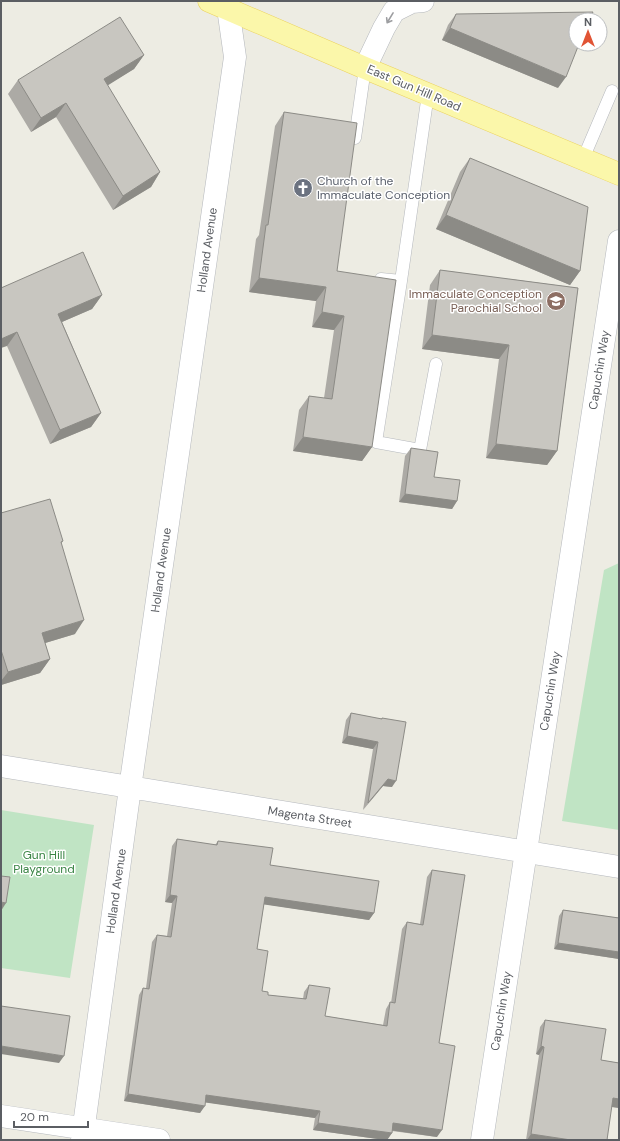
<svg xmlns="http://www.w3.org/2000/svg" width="620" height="1141" viewBox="0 0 620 1141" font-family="'DM Sans',sans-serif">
<rect width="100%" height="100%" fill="#edece3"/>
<path fill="#c0e4c4" d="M 619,563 L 619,830 L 562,821 L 604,570 Z
M 1,810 L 94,825 L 70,978 L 1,968 Z"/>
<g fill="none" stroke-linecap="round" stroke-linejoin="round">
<defs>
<path id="service" d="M 355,138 L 365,68
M 583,159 L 612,91
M 381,279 L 401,281 L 428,94
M 401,281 L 376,442 L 420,450 L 436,364"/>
<path id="minor" d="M 365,68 L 384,28 L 394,11 L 412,2 L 423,1
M 1,766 L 619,867
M 1,1116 L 159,1140
M 82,1140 L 130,788 L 235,57 L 227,1
M 482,1140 L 619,241"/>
<path id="primary" d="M 209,1 L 365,68 L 619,174"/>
</defs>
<use href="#service" stroke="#b5b8bd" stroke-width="13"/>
<use href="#minor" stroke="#b5b8bd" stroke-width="23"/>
<use href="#primary" stroke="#ebd25e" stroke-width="23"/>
<use href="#service" stroke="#fff" stroke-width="12"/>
<use href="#minor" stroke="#fff" stroke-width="22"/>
<use href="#primary" stroke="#fbf7aa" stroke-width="22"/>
</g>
<path fill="#acaaa5" d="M 456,14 L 558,88 L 442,40 L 448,25 Z
M 144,55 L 134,69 L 107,85 L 160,172 L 151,187 L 113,210 L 56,117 L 31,132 L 8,94 L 18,80 Z
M 284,112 L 337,271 L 372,447 L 362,461 L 293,451 L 299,410 L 309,396 L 324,398 L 334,330 L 312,327 L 316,301 L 249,292 L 256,239 L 259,235 L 275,126 Z
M 470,158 L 580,271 L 570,285 L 436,229 L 460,172 Z
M 440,270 L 578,288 L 557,451 L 547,465 L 486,458 L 499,359 L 422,349 L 430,285 Z
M 1,288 L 102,295 L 92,309 L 62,322 L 101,413 L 91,427 L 50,444 L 7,346 Z
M 411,448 L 434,477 L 457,501 L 452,509 L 399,502 L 405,456 Z
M 1,513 L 63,541 L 61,544 L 75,634 L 45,643 L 50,659 L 40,673 L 1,685 Z
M 351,713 L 381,719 L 382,718 L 392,787 L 383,786 L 363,810 L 373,749 L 342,743 L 346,720 Z
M 177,839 L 215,845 L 218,841 L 374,913 L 369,920 L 264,904 L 257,949 L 262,991 L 268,995 L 303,999 L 304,992 L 309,985 L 325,1016 L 383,1025 L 386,1009 L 390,1002 L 391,1003 L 402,929 L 407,922 L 420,924 L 427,877 L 432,870 L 439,1043 L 437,1137 L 392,1131 L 392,1133 L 387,1140 L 385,1140 L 313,1130 L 315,1118 L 205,1102 L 200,1113 L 124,1101 L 139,995 L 143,988 L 146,988 L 152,942 L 157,935 L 167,936 L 172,903 L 165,902 L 172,846 Z
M 563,910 L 619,918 L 619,959 L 554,949 L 559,916 Z
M 545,1020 L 601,1060 L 619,1063 L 619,1108 L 611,1107 L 607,1140 L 526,1140 L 539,1055 L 536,1054 L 540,1027 Z"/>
<path fill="#8c8b86" d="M 450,28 L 566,77 L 558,88 L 442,40 Z
M 144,55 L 134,69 L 94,94 L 104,79 Z
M 66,103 L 56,117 L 31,132 L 41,118 Z
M 160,172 L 151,187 L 113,210 L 123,196 Z
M 446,215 L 580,271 L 570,285 L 436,229 Z
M 259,278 L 326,287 L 316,301 L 249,292 Z
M 102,295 L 92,309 L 48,328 L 58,314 Z
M 322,312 L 344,316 L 334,330 L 312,327 Z
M 17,332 L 7,346 L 1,348 L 1,339 Z
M 432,335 L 509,345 L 499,359 L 422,349 Z
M 101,413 L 91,427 L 50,444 L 60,430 Z
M 303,437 L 372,447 L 362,461 L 293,451 Z
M 496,444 L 557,451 L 547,465 L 486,458 Z
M 405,494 L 457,501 L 452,509 L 399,502 Z
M 84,620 L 75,634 L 32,647 L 42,633 Z
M 50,659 L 40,673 L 1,685 L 1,681 L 8,672 Z
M 347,736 L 378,742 L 373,749 L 342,743 Z
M 388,779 L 396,781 L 392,787 L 383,786 L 363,810 Z
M 170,895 L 177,896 L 172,903 L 165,902 Z
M 265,897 L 374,913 L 369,920 L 261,904 Z
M 1,902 L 6,903 L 1,911 Z
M 558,943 L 619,952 L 619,959 L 554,949 Z
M 1,1046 L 64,1056 L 59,1063 L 1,1054 Z
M 541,1046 L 544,1047 L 539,1055 L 536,1054 Z
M 128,1094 L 205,1106 L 200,1113 L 124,1101 Z
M 206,1095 L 320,1111 L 315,1118 L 202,1102 Z
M 613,1098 L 619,1099 L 619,1108 L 607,1106 Z
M 318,1123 L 392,1133 L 387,1140 L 385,1140 L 313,1130 Z
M 393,1123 L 442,1130 L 437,1137 L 389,1130 Z
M 531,1134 L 571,1140 L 527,1140 Z"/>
<path fill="#c8c6c0" stroke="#8c8b86" d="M 593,12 L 589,20 L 576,20 L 576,44 L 579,44 L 566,77 L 450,28 L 456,14 Z
M 120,17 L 144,55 L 104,79 L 160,172 L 123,196 L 66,103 L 41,118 L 18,80 Z
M 284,112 L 357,123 L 337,271 L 396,280 L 372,447 L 303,437 L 309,396 L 332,399 L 344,316 L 322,312 L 326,287 L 259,278 L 266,225 L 268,225 Z
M 470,158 L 588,207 L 580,271 L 446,215 Z
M 83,252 L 102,295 L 58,314 L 101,413 L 60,430 L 17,332 L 1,339 L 1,288 Z
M 440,270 L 578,288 L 557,451 L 496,444 L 509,345 L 432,335 Z
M 411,448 L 438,452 L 434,477 L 460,480 L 457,501 L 405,494 Z
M 50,499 L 63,541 L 61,542 L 84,620 L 42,633 L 50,659 L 8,672 L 1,650 L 1,513 Z
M 351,713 L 382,719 L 382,718 L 406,722 L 396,781 L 388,779 L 368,803 L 378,742 L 347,736 Z
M 177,839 L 217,845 L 218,841 L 273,848 L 270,865 L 379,881 L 374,913 L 265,897 L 257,949 L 268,951 L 262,991 L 268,992 L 268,995 L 306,999 L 309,985 L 330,988 L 325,1016 L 387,1026 L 390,1002 L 395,1003 L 407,922 L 423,925 L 432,870 L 465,875 L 439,1043 L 455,1046 L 442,1130 L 393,1123 L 392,1133 L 318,1123 L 320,1111 L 206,1095 L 205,1106 L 128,1094 L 143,988 L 149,989 L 157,935 L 171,937 L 177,896 L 170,895 Z
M 1,876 L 10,877 L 6,903 L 1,902 Z
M 563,910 L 619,918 L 619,952 L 558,943 Z
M 1,1006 L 70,1016 L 64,1056 L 1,1046 Z
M 545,1020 L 606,1029 L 601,1060 L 619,1063 L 619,1099 L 613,1098 L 607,1140 L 571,1140 L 531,1134 L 544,1047 L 541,1046 Z"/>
<defs><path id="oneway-shaft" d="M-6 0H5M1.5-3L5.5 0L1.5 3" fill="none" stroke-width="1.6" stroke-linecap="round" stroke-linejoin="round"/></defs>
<use stroke="#9d9ea1" href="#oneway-shaft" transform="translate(390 18) rotate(121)"/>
<defs>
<symbol id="church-disc" viewBox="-11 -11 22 22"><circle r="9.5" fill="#6b7280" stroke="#fff"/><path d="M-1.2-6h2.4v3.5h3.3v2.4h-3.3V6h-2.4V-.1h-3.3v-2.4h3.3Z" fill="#fff"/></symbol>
<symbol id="school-disc" viewBox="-11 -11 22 22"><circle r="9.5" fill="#8d6e63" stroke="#fff"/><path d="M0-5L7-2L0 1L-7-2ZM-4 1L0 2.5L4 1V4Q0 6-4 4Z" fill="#fff"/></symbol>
</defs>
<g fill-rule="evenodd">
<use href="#church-disc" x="292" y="177" width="22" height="22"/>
<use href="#school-disc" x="545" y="290" width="22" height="22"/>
</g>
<g text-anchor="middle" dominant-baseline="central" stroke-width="3" stroke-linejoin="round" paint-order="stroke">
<g font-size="12" fill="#5b5e63" stroke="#fff">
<text transform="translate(414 88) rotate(23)">East Gun Hill Road</text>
<text transform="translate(207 250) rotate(-82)">Holland Avenue</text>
<text transform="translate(599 370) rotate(-81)">Capuchin Way</text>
<text transform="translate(161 570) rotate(-82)">Holland Avenue</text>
<text transform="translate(550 691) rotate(-81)">Capuchin Way</text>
<text transform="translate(310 817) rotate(9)">Magenta Street</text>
<text transform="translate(116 891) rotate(-82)">Holland Avenue</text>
<text transform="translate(501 1011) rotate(-81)">Capuchin Way</text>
</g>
<g font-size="12" fill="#5b616d" stroke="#fff" text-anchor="start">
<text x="317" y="181">Church of the<tspan x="317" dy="14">Immaculate Conception</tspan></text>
</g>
<g font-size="12" fill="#785e54" stroke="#fff" text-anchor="end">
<text x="542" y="294">Immaculate Conception<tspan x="542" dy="14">Parochial School</tspan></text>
</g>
<g font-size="12" fill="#398444" stroke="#fff">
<text x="44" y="855">Gun Hill<tspan x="44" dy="14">Playground</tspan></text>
</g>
</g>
<rect width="620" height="1141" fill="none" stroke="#5b5e63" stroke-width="4"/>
<g transform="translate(588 32)"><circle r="19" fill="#ffffff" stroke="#bdbfc1"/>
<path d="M0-3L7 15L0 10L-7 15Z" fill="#e15435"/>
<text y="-6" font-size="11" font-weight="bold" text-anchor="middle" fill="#5b5e63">N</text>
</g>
<path d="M14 1121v6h74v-6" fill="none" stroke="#5b5e63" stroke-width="2"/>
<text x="20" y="1121" font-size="12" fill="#5b5e63" stroke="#ffffff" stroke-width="3" paint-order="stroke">20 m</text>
</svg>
